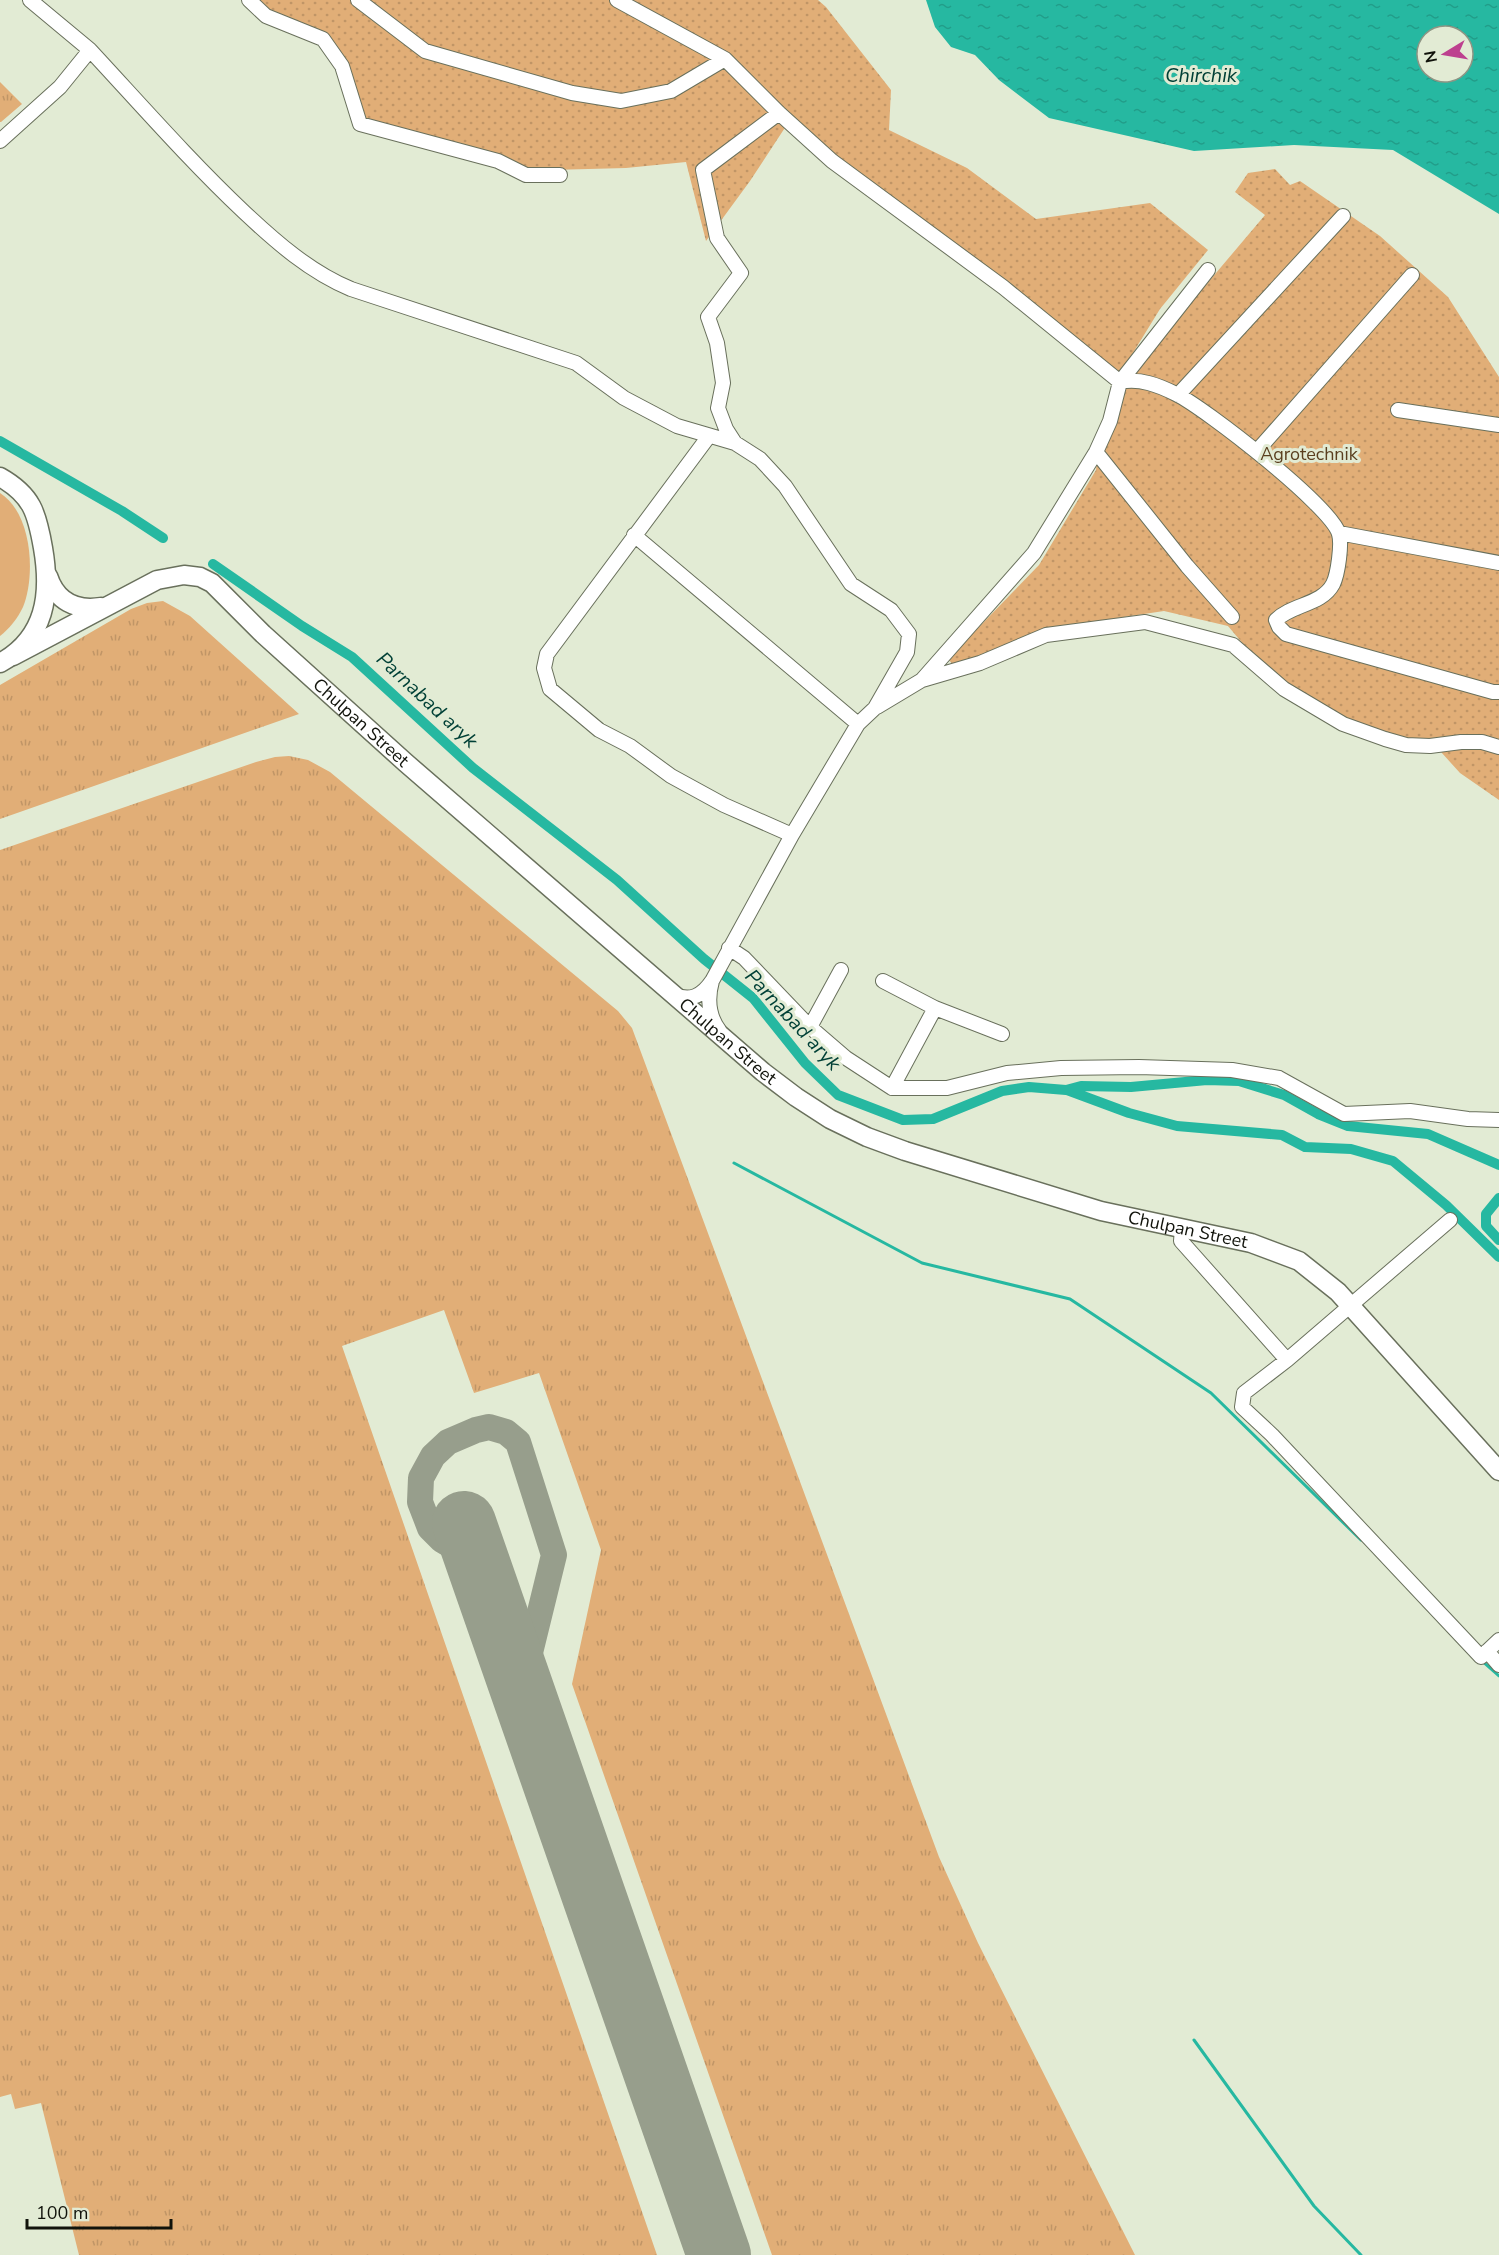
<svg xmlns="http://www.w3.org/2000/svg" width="1499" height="2255" viewBox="0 0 1499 2255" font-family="'Nunito Sans',sans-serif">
<defs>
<pattern id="grass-tufts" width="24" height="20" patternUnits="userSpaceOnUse" patternTransform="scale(1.5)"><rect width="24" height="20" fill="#e1ae77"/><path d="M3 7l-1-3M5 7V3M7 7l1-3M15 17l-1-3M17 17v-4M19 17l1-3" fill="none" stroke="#c09566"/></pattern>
<pattern id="garden-dots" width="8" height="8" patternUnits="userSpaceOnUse" patternTransform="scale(1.5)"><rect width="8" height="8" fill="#e1ae77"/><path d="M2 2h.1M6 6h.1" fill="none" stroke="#c09566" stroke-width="1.8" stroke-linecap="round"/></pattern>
<pattern id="water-ripples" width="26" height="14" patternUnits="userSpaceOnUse" patternTransform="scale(1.5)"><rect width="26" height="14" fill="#26b8a1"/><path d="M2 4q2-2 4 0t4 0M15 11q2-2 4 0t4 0" fill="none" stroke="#219d89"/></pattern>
</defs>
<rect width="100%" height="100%" fill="#e2ebd4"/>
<path fill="url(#grass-tufts)" d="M 0,82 L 22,104 L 1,122 L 0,122 Z
M 163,601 L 190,616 L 299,714 L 0,819 L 0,685 L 131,609 L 147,603 Z
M 289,756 L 308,760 L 330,772 L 618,1011 L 632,1028 L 939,1857 L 978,1943 L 1135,2255 L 772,2255 L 572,1684 L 601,1550 L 539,1373 L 474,1393 L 444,1310 L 342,1346 L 657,2255 L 79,2255 L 41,2103 L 15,2109 L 11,2094 L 0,2097 L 0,850 L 256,762 L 275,757 Z"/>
<path fill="#e1ae77" d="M 0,493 C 32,513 36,575 23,607 C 18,618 9,629 0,636 Z"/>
<path fill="url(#garden-dots)" d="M 258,0 L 818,0 L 826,7 L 891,90 L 889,130 L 967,168 L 1036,219 L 1150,203 L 1208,250 L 1160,309 L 1120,374 L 790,120 L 750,181 L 706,241 L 686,162 L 626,168 L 513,171 L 363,121 L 327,36 L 269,10 Z
M 1275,169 L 1290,185 L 1300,181 L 1380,236 L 1448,297 L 1499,377 L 1499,800 L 1460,773 L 1432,742 L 1396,738 L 1347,720 L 1297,691 L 1254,657 L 1228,626 L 1164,611 L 1064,626 L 955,667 L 948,659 L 1039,565 L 1096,470 L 1098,449 L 1134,370 L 1265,215 L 1235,192 L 1248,173 Z"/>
<path fill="url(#water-ripples)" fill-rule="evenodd" d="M 926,0 L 1499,0 L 1499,214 L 1393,150 L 1294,145 L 1194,151 L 1049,118 L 999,80 L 975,55 L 951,47 L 935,27 ZM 1427,36 L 1463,36 L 1463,72 L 1427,72 Z"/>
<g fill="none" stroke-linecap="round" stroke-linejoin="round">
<path stroke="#26b8a1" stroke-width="3" d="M 734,1163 L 922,1263 L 1070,1299 L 1211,1393 L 1361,1540
M 1482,1661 L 1499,1676
M 1194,2040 L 1314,2206 L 1361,2255"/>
<path stroke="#26b8a1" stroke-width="10" d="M 0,441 L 122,511 L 163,538
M 213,564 L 302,626 L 352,657 L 473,768 L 617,880 L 704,959 L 753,998 L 805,1063 L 838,1095 L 903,1120 L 933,1119 L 1002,1091 L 1029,1087 L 1066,1090 L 1081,1086 L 1131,1087 L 1207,1080 L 1239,1081 L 1284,1095 L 1318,1114 L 1348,1126 L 1428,1134 L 1499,1165
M 1067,1090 L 1129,1113 L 1177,1126 L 1282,1135 L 1305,1147 L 1351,1149 L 1393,1161 L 1446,1205 L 1499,1257
M 1499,1198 L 1486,1214 L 1486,1226 L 1499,1240"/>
<path stroke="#979e8c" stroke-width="26" d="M 483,1577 L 472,1561 L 459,1550 L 442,1540 L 430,1528 L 420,1502 L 421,1478 L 433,1456 L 448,1442 L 476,1430 L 489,1427 L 506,1432 L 518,1442 L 554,1555 L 526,1669 L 524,1682 L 526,1700"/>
<path stroke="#979e8c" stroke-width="64" d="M 464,1523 L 719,2255"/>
<defs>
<path id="minor" d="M 249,0 L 266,16 L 323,39 L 342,66 L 360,124 L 498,161 L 526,175 L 560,175
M 358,0 L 425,51 L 572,93 L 621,101 L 671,91 L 725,59
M 617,0 L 725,59 L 779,113 L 832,161 L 1003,287 L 1120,382 C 1140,378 1158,385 1176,394 C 1205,408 1332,507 1339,534 C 1342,544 1338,574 1333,584 C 1322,605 1292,604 1276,620 L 1279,627 L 1286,634 L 1493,692 L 1499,692
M 90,50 C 141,105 190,161 244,212 C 276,242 310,272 351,289 L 576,363 L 624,398 L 677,426 L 735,443 L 760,459 L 785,486 L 851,584 L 891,610 L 909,634 L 907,652 L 875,708 L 858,724 L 792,835 L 712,981
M 0,141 L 60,87 L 90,50 L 30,0
M 1178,395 L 1343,216
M 1398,410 L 1499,425
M 709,436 L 547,654 L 544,668 L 550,689 L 599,730 L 630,746 L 671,776 L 724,805 L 792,835
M 735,443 L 726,429 L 718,408 L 723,383 L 717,343 L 708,317 L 741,273 L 717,238 L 703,170 L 779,113
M 1257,451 L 1412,275
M 1096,452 L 1187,566 L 1232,617
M 1339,533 L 1499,563
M 634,535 L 858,724
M 922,680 L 980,663 L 1046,635 L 1145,622 L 1233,645 L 1284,689 L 1343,724 L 1385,739 L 1406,745 L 1430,746 L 1461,742 L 1482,742 L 1499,747
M 877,707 L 922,680 L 1034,553 L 1096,452 L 1110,421 L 1120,382 L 1208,270
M 729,948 L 744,958 L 810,1027 L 846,1058 L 892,1088 L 947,1088 L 1007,1073 L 1061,1068 L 1139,1067 L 1232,1070 L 1279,1078 L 1344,1114 L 1410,1111 L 1468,1119 L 1499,1120
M 883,981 L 935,1008 L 1002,1034
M 673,994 C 690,1002 702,996 712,981 C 707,999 708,1015 719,1030
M 810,1027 L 841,970
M 892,1088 L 935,1008
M 1450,1220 L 1287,1360 L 1244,1393 L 1242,1407 L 1272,1435 L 1481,1657 L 1499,1640
M 1182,1229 L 1181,1241 L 1287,1360
M 1487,1651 L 1499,1665"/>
<g id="major">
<path d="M 0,477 C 32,495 37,513 43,548 C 51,594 46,638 0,663"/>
<path d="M 48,576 C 56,601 76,611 101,607"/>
<path id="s1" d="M 13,656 L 157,580 L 184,575 L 200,577 L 212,583 L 263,634 L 406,763 L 763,1072 L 796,1097 L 830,1119 L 867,1137 L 905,1151 L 1101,1211 L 1251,1243 L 1299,1261 L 1338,1292 L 1499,1471"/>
</g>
</defs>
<use href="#minor" stroke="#69705c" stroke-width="16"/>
<use href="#major" stroke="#69705c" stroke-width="21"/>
<use href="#minor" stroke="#fff" stroke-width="14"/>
<use href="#major" stroke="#fff" stroke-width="18"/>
</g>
<g text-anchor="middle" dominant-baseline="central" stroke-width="6" stroke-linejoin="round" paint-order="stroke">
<g font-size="18" fill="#5a3f1f" stroke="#e2ebd4">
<text x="1309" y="454">Agrotechnik</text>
</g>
<g font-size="18" fill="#11130b" stroke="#e2ebd4">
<text stroke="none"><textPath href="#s1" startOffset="424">Chulpan Street</textPath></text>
<text stroke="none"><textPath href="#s1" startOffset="910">Chulpan Street</textPath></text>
<text stroke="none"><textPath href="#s1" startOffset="1414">Chulpan Street</textPath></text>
</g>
<g font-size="20" font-style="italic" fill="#004036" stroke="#e2ebd4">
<text x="1201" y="75">Chirchik</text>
<text transform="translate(427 700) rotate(43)">Parnabad aryk</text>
<text transform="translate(793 1020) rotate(47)">Parnabad aryk</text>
</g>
</g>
<g transform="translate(1445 54) rotate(259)"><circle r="28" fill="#e2ebd4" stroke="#8e9584" stroke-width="1.5"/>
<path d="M0-4.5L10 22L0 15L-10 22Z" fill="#bd408f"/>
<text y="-9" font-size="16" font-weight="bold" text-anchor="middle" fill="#11130b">N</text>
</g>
<path d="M27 2219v9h144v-9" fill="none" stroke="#11130b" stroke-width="3"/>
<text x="36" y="2219" font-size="18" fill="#11130b" stroke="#e2ebd4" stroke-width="4.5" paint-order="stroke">100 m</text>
</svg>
